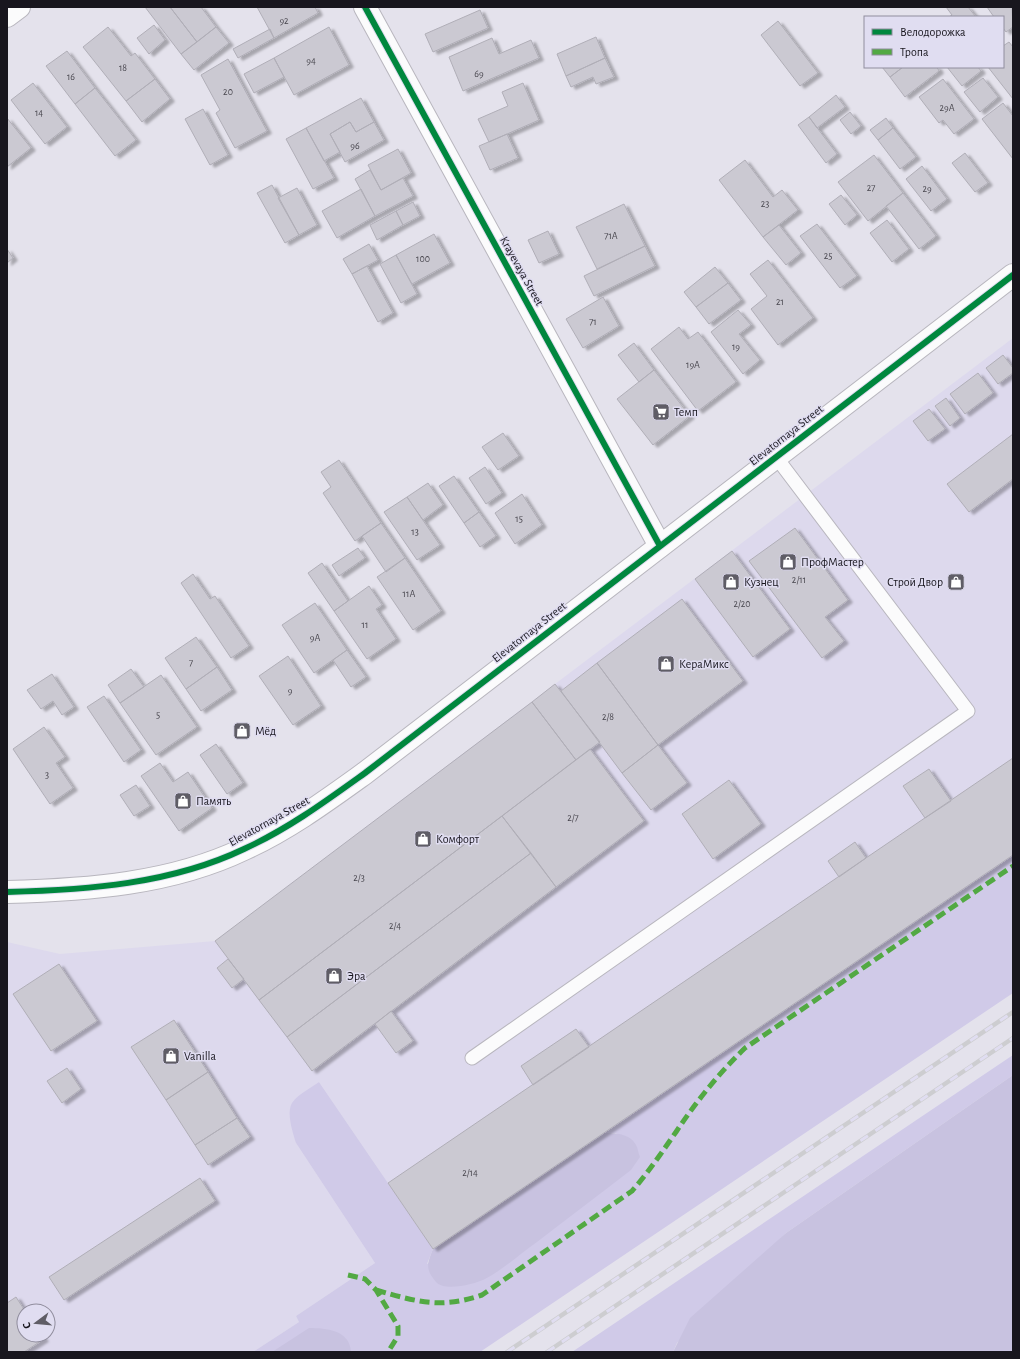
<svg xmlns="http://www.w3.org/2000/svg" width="1020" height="1359" viewBox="0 0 1020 1359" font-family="'Alegreya Sans',sans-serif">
<defs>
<filter id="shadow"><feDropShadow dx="4.5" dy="2.5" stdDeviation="1" flood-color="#0004"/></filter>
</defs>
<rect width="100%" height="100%" fill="#e4e2ec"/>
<path fill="#ddd9ed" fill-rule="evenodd" d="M 1013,338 L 1013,855 L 433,1249 L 319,1082 L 296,1143 L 375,1263 L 296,1316 L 299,1322 L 253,1352 L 7,1352 L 7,942 L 60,954 L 215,941 ZM 24,1311 L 48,1311 L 48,1335 L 24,1335 Z"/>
<path fill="#d0cae8" d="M 1013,855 L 1013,993 L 480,1352 L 253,1352 L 299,1322 L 296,1316 L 375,1263 L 296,1143 C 293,1133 286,1113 292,1103 C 298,1094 311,1088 319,1082 L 433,1249 L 427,1264 L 617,1133 L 604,1133 Z
M 1013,1055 L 1013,1075 L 786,1233 L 677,1343 L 673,1352 L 572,1352 Z"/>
<path fill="#c8c2e0" d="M 1013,1075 L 1013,1352 L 673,1352 L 690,1318 L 786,1233 Z
M 604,1133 C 614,1133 630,1133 636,1145 C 638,1148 638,1153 640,1157 L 631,1170 C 600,1194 568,1218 537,1242 C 520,1254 504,1269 485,1279 C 475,1284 445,1292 436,1282 C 425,1269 427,1264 433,1249 Z
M 309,1328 C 326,1328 350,1330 351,1352 L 272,1352 Z"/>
<path fill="#cbc9d2" stroke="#b0aeb7" filter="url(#shadow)" d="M 145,7 L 170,7 L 197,42 L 181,54 Z
M 170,7 L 201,7 L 216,27 L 197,42 Z
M 257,7 L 315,7 L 318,13 L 274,38 Z
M 946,7 L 968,7 L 976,17 L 949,17 L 952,15 Z
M 987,7 L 1012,7 L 1013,27 L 1006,32 L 1003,28 L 1003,17 L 994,17 Z
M 480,10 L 488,28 L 433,52 L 425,34 Z
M 778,21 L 818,73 L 800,86 L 761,35 Z
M 154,25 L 165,40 L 149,54 L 137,38 Z
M 108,27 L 131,56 L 135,53 L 155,79 L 126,101 L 83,47 Z
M 216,27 L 229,43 L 194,70 L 181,54 Z
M 329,27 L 349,65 L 294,95 L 274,58 Z
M 270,29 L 274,38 L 238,58 L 233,49 Z
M 596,37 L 605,58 L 566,76 L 557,54 Z
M 492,38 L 499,54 L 531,40 L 539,58 L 463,91 L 449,57 Z
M 1009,42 L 1013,47 L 1013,99 L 988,67 L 1003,67 L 1003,46 Z
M 67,51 L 95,88 L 75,104 L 46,66 Z
M 274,58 L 284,77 L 254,93 L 244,74 Z
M 605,58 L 614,77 L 596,84 L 593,77 L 571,87 L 566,76 Z
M 228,59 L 267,131 L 235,148 L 216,113 L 220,110 L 201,75 Z
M 882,67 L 903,67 L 890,77 Z
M 903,67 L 937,67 L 939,71 L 905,97 L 890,77 Z
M 947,67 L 978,67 L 981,71 L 962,86 Z
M 983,78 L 998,97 L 980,112 L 964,92 Z
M 155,79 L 170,99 L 142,122 L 126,101 Z
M 943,79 L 974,119 L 954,134 L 943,120 L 939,123 L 919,97 Z
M 33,83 L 67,127 L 45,144 L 11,100 Z
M 523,83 L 539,120 L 489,142 L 478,119 L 508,106 L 502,92 Z
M 95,88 L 136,140 L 115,156 L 75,104 Z
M 836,95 L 845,107 L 817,128 L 809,117 Z
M 361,98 L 374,122 L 356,132 L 350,122 L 330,134 L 340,152 L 324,161 L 306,128 Z
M 1003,103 L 1013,116 L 1013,159 L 982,119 Z
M 203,109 L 228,155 L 210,165 L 185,119 Z
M 850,112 L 861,126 L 851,134 L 840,120 Z
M 809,117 L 837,154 L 826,163 L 798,125 Z
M 7,118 L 31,148 L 7,167 Z
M 886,118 L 893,128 L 878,140 L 870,130 Z
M 350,122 L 356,132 L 374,122 L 384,140 L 345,162 L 330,134 Z
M 306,128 L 334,178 L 313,189 L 286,139 Z
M 893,128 L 916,157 L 900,169 L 878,140 Z
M 507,134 L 518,158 L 490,170 L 479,146 Z
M 398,149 L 411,173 L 381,190 L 368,165 Z
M 965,153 L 988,183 L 975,192 L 952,163 Z
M 874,155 L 903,193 L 868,221 L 838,182 Z
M 745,160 L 773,197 L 782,190 L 798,210 L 763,237 L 719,180 Z
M 922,166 L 947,199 L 931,211 L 906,179 Z
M 370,170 L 381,190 L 403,178 L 413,196 L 375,216 L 355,179 Z
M 272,185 L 299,235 L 285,243 L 257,193 Z
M 297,188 L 317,225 L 299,235 L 278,198 Z
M 361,189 L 375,216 L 337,238 L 322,211 Z
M 903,193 L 936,236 L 919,249 L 886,206 Z
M 841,195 L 857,215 L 845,225 L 829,204 Z
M 413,202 L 420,216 L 403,225 L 396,211 Z
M 624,204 L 645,246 L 597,269 L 576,227 Z
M 396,211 L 403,225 L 377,240 L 370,225 Z
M 887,220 L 909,249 L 892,262 L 870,233 Z
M 817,224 L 857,276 L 840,288 L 800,236 Z
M 779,225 L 801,253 L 786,265 L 763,237 Z
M 548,231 L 559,254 L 539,263 L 528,240 Z
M 434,234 L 450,263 L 412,284 L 396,255 Z
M 369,244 L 378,260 L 352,274 L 343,259 Z
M 645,246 L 655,266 L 594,296 L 584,276 Z
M 7,249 L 13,258 L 7,263 Z
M 396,255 L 417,294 L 401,303 L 380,264 Z
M 768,260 L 813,318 L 778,345 L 751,309 L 767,296 L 750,274 Z
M 367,266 L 393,313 L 378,322 L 352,274 Z
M 715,267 L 728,283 L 696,307 L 684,292 Z
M 728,283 L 741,300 L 709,324 L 696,307 Z
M 603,297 L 619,326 L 583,348 L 566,319 Z
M 738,310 L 751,325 L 739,334 L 760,360 L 743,374 L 711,332 Z
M 679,327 L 688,339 L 698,332 L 736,382 L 698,411 L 651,349 Z
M 634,343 L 654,370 L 639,382 L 618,355 Z
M 1003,355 L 1013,368 L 1013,373 L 998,384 L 986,368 Z
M 654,370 L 690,416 L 653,445 L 617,399 Z
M 978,373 L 993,393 L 965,414 L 950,394 Z
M 946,398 L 960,418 L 950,426 L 935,406 Z
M 929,409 L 945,429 L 928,441 L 913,421 Z
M 503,433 L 519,456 L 498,470 L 482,447 Z
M 1013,434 L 1013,479 L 969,512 L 947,484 Z
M 339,460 L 381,523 L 355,541 L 323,493 L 331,487 L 321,472 Z
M 485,467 L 502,493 L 486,504 L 469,478 Z
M 454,476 L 479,512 L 464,523 L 439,486 Z
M 428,483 L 443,505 L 423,520 L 407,497 Z
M 522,494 L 542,525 L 515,544 L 495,513 Z
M 407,497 L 440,545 L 417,560 L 384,512 Z
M 479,512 L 496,536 L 480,547 L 464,523 Z
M 381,523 L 405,558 L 386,572 L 362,536 Z
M 795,528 L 848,600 L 825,617 L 844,641 L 822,658 L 749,561 Z
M 358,548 L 365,558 L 339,576 L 332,565 Z
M 732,551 L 790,629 L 753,657 L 695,579 Z
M 405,558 L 441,611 L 413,630 L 377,577 Z
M 322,563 L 348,601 L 334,611 L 308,573 Z
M 193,574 L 210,599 L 215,596 L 249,646 L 231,658 L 181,583 Z
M 369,586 L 382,605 L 376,609 L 396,639 L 367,659 L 334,611 Z
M 682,599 L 743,681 L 658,745 L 597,663 Z
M 315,603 L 347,650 L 314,673 L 282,625 Z
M 196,637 L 217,667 L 186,689 L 165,658 Z
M 347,650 L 366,677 L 351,687 L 333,660 Z
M 288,656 L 321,706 L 293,725 L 259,676 Z
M 597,663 L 658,745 L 622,773 L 561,691 Z
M 217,667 L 232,690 L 201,711 L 186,689 Z
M 131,669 L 144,687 L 120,703 L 108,685 Z
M 52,674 L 74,707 L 62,715 L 53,701 L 41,709 L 27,690 Z
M 161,675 L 197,727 L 156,755 L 120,703 Z
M 555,684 L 600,742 L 576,760 L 532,702 Z
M 104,696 L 141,750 L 124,762 L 87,707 Z
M 532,702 L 576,760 L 259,1000 L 215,941 Z
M 44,727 L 65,757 L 56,763 L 73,788 L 50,804 L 13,749 Z
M 216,744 L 243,783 L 227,794 L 200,755 Z
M 658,745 L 687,783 L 651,810 L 622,773 Z
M 590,749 L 644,821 L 556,887 L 502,816 Z
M 1013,758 L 1013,855 L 433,1249 L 388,1183 Z
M 160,763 L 173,782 L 188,772 L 212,808 L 179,831 L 141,776 Z
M 929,769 L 951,801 L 925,818 L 903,786 Z
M 729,780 L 761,824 L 713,859 L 682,814 Z
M 136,785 L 150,806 L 134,816 L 120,795 Z
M 502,816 L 531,853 L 287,1037 L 259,1000 Z
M 855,842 L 866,858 L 839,877 L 828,861 Z
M 531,853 L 556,887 L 312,1071 L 287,1037 Z
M 228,959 L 244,979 L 232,988 L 217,968 Z
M 59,964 L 97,1021 L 51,1051 L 13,994 Z
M 391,1011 L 413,1041 L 396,1053 L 375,1024 Z
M 174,1020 L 208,1072 L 166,1100 L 131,1047 Z
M 576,1029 L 589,1047 L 533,1085 L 521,1066 Z
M 67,1068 L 81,1089 L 62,1103 L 47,1081 Z
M 208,1072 L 237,1118 L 195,1145 L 166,1100 Z
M 237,1118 L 250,1137 L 208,1165 L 195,1145 Z
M 200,1178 L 215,1201 L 64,1300 L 49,1277 Z
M 16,1297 L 25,1311 L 24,1311 L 24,1335 L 41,1335 L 44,1339 L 24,1352 L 7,1352 L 7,1303 Z"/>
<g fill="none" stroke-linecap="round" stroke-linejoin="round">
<defs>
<path id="lane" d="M 472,1058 L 968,711 L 776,457"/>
<path id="street" d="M 365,7 L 660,546
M 7,16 L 19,7"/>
<path id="secondary" d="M 7,892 C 87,890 171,884 244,849 C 288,829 326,801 365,773 L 1013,275"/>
</defs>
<use href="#lane" stroke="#b8b6be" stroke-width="15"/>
<use href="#street" stroke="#b8b6be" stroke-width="24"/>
<use href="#secondary" stroke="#b8b6be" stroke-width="24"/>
<use href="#lane" stroke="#fbfbfc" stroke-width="13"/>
<use href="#street" stroke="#fbfbfc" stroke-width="22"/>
<use href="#secondary" stroke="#fbfbfc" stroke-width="22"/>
<defs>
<path id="rail" d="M 507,1352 L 1013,1012
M 547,1352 L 1013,1038"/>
</defs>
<use href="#rail" stroke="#cdcdd0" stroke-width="4.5"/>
<use href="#rail" stroke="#e0ddf1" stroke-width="3" stroke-dasharray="9" stroke-linecap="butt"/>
<path stroke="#52a943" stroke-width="5" stroke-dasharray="10 5" stroke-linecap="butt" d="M 348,1275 L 365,1279 L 376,1290 L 398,1326 L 398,1336 L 388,1352
M 376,1290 C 418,1302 440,1309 482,1295 L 632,1191 C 648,1173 662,1152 676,1132 C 696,1102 719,1073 745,1048 L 1013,866"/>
<defs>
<path id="cycleway" d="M 365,7 L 660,546
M 7,892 C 87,890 171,884 244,849 C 288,829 326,801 365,773 L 1013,275"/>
</defs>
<use href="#cycleway" stroke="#e0ddf1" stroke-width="8"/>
<use href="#cycleway" stroke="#00873e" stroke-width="6"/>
</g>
<defs>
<symbol id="supermarket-square" viewBox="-11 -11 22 22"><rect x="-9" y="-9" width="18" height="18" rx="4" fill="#5f5d66" stroke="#e0ddf1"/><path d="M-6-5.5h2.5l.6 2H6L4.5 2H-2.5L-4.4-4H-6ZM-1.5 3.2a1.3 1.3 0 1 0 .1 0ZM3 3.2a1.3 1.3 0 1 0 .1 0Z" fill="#fff"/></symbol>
<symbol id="shop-square" viewBox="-11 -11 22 22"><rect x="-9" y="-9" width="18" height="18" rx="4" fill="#5f5d66" stroke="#e0ddf1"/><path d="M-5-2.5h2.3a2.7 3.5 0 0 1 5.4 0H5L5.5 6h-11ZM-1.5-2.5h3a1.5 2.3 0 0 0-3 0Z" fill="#fff"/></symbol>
</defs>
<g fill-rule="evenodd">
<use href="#supermarket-square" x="651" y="402" width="20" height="20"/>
<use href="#shop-square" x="778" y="552" width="20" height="20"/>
<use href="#shop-square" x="721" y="572" width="20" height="20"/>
<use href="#shop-square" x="946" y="572" width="20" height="20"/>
<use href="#shop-square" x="656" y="654" width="20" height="20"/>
<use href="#shop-square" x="232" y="721" width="20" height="20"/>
<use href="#shop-square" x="173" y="791" width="20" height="20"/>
<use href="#shop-square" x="413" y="829" width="20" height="20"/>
<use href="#shop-square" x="324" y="966" width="20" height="20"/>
<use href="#shop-square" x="161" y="1046" width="20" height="20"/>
</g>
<g text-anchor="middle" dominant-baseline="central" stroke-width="3" stroke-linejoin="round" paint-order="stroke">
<g font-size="10" fill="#48464e">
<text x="284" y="21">92</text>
<text x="311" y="61">94</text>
<text x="123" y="68">18</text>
<text x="479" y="74">69</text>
<text x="71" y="77">16</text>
<text x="228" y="92">20</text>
<text x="947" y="108">29А</text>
<text x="39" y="113">14</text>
<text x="355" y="146">96</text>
<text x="871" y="188">27</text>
<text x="927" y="189">29</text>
<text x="765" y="204">23</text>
<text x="611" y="236">71А</text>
<text x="828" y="256">25</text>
<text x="423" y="259">100</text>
<text x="780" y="302">21</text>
<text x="593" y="322">71</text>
<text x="736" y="347">19</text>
<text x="693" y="365">19А</text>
<text x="519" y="519">15</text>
<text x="415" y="532">13</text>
<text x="799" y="580">2/11</text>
<text x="409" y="594">11А</text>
<text x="742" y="604">2/20</text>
<text x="365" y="625">11</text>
<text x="315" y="638">9А</text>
<text x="191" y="663">7</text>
<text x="290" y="691">9</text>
<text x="158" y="715">5</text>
<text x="608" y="717">2/8</text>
<text x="47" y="775">3</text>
<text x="573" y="818">2/7</text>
<text x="359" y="878">2/3</text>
<text x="395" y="926">2/4</text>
<text x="470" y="1173">2/14</text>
</g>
<g font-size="12" fill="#18161e" stroke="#e0ddf1">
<text transform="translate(522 271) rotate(61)">Krayevaya Street</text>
<text transform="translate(786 435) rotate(-38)">Elevatornaya Street</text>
<text transform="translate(529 632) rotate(-38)">Elevatornaya Street</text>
<text transform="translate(269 821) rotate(-29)">Elevatornaya Street</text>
</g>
<g font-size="12" fill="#18161e" stroke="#e0ddf1" text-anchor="start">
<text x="674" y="412">Темп</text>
<text x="801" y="562">ПрофМастер</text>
<text x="744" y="582">Кузнец</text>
<text x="943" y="582" text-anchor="end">Строй Двор</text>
<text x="679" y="664">КераМикс</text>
<text x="255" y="731">Мёд</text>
<text x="196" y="801">Память</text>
<text x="436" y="839">Комфорт</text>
<text x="347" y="976">Эра</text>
<text x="184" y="1056">Vanilla</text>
</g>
</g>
<rect width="1020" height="1359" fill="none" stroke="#18161e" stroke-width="16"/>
<rect x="864" y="16" width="140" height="52" fill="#e0ddf1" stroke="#908d9d"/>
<rect x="872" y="29" width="20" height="6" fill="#00873e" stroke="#908d9d"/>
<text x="900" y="36" font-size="12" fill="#18161e">Велодорожка</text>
<rect x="872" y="49" width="20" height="6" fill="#52a943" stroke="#908d9d"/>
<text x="900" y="56" font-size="12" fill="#18161e">Тропа</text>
<g transform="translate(36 1323) rotate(254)"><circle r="19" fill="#e0ddf1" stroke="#908d9d"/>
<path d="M0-3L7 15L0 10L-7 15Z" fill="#5f5d66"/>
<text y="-6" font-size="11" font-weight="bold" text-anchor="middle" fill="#18161e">С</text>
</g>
</svg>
